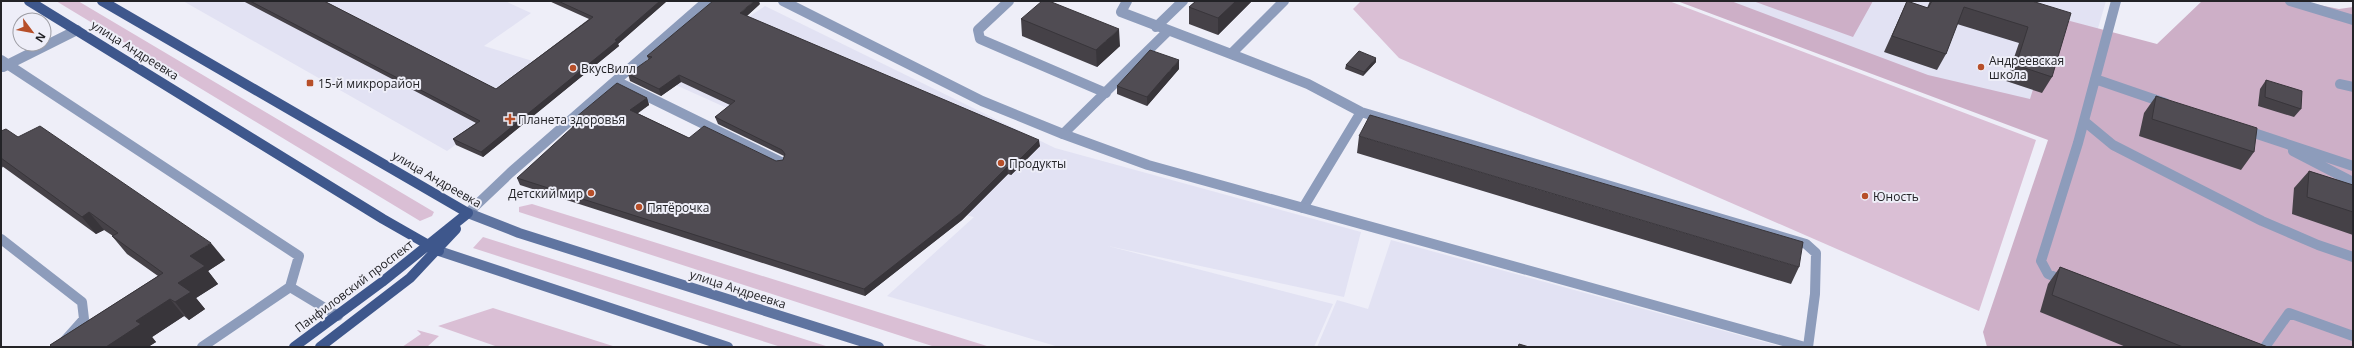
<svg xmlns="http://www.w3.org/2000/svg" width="2354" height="348" viewBox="0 0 2354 348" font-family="'Open Sans',sans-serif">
<rect width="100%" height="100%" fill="#eeeef8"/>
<path fill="#e2e2f3" d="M 183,1 L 505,1 L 531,13 L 484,46 L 536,62 L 533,88 L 447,151 Z
M 1686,1 L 2106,1 L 2067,134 Z
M 765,6 L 1055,148 L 1361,232 L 1344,297 L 1108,246 L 1333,304 L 1314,347 L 1059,347 L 887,296 L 974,217 L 965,215 L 658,77 Z
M 1391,240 L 1783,347 L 1317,347 L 1337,300 L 1368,309 Z"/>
<path fill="#dabfd5" d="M 56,1 L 78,1 L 434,212 L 432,216 L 420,221 Z
M 1361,1 L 1669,1 L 2036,140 L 1979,311 L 1399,58 L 1353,9 Z
M 532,204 L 990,347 L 935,347 L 519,212 L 519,207 Z
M 483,237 L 829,347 L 781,347 L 473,248 Z
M 493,308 L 616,347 L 498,347 L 438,326 Z
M 417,330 L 439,336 L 427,347 L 402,347 L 421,334 Z"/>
<path fill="#cdafc7" d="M 1677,1 L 1731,1 L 1928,75 L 2030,99 L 2055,17 L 2157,44 L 2202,1 L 2300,1 L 2339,9 L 2353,7 L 2353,347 L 1987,347 L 1983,332 L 2048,140 Z
M 1753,1 L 1873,1 L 1853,37 Z"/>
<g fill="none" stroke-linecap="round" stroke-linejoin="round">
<path stroke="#8d9cbb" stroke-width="10" d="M 1009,1 L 978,30 L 980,39 L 1106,93
M 1127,1 L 1121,12 L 1231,54 L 1284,1
M 2290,1 L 2353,20
M 1156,27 L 1183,1
M 1231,54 L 1308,84 L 1361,112 L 1806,244 L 1816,253 L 1815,294 L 1808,347
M 1,60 L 299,256 L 290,287
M 3,67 L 77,30
M 2095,79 L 2165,103
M 616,81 L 781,162
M 2340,84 L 2353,87
M 2084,121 L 2113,145 L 2262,221 L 2318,245 L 2353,257
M 2245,130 L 2353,166
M 1063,134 L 1168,31
M 2293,151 L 2353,182
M 1303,208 L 1361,112
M 1,239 L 82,302 L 84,319 L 59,347
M 2065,281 L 2048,274 L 2041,261 L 2078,143 L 2116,1
M 202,347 L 290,287 L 338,316
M 2265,347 L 2289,313 L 2353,336"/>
<path stroke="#8d9cbb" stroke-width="10" d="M 783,1 L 982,101 L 1063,134 L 1148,165 L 1805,347
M 468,213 L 510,173 L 707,1"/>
<path stroke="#5f74a0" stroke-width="10" d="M 468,213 L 519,233 L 879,347
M 439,251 L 728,347"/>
<path stroke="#3e578c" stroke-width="10" d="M 29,1 L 383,219 L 439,251
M 102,1 L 468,213
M 294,347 L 382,282 L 468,213
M 320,347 L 410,278 L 456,229"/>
</g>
<path fill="#454147" d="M 243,1 L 324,1 L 496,89 L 589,19 L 549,1 L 667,1 L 618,44 L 619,46 L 483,157 L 456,145 L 453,139 L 476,123 Z
M 1196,1 L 1252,1 L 1218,35 L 1189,24 L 1189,7 Z
M 1907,1 L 1927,8 L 1930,1 L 2032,1 L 2052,77 L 2042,93 L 2006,81 L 2019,43 L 1957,24 L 1946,54 L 1937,70 L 1884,52 Z
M 760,4 L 747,16 L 1040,146 L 1011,175 L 1008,174 L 962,220 L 865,296 L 520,185 L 517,178 L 573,128 L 570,122 L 647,98 L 649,105 L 637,113 L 689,138 L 776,161 L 783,160 L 784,156 L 718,124 L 715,117 L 730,105 L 681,82 L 661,96 L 630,81 L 628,74 L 649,60 L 647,56 Z
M 1021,19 L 1120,46 L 1097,67 L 1022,36 Z
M 1376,62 L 1363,76 L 1345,69 L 1346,65 Z
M 1179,69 L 1147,106 L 1117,94 L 1117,86 Z
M 2266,80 L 2301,109 L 2294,117 L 2258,106 L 2260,89 Z
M 2156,96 L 2254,152 L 2241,170 L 2139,136 L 2144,113 Z
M 1,131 L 18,137 L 225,260 L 208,271 L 218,284 L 196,298 L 205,309 L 189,320 L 184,316 L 152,337 L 156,342 L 148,347 L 52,347 L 50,345 L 158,276 L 127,254 L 112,236 L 113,236 L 104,230 L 96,234 L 2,166 L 3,167 L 1,168 Z
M 1359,136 L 1799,267 L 1791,284 L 1357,153 Z
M 2309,171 L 2353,185 L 2353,235 L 2292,214 L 2294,188 Z
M 2060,267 L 2268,347 L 2126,347 L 2040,312 L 2048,284 Z"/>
<path fill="#38353a" d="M 660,1 L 667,1 L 618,44 L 619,46 L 483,157 L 481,152 L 615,40 Z
M 754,1 L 759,1 L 760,4 L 742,20 L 740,13 Z
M 1236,1 L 1252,1 L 1218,35 L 1218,18 Z
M 1119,29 L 1120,46 L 1097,67 L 1096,50 Z
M 1376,58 L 1376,62 L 1363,76 L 1364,72 Z
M 1179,60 L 1179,69 L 1147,106 L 1147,97 Z
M 679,75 L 681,82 L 661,96 L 659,89 Z
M 647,98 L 649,105 L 633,117 L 630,110 Z
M 1039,140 L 1040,146 L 1011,175 L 1010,169 Z
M 1007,167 L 1008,174 L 962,220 L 865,296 L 864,289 Z
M 89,212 L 104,230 L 96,234 L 82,217 Z
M 211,243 L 225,260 L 208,271 L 218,284 L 196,298 L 205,309 L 189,320 L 175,302 L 178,283 L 190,256 Z
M 170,299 L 184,316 L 152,337 L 156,342 L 148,347 L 106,347 L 136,321 Z"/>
<path fill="#504c53" stroke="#38353a" d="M 250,1 L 324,1 L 496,89 L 593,17 L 558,1 L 660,1 L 615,40 L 617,41 L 481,152 L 453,139 L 480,121 Z
M 713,1 L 754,1 L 740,13 L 1039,140 L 1010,169 L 1007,167 L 961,213 L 864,289 L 517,178 L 575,125 L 570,122 L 617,83 L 647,98 L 630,110 L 689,138 L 704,126 L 776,161 L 783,160 L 785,154 L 782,150 L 715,117 L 735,101 L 679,75 L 659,89 L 628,74 L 652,57 L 647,56 Z
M 1042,1 L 1049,1 L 1119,29 L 1096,50 L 1021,19 Z
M 1196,1 L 1236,1 L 1218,18 L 1189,7 Z
M 1907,1 L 1928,8 L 1932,1 L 2032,1 L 2071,13 L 2052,77 L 2016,65 L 2028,27 L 1964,7 L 1946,54 L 1892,36 Z
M 1150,50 L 1179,60 L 1147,97 L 1117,86 Z
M 1359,51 L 1376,58 L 1364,72 L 1346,65 Z
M 2266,80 L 2302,91 L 2301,109 L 2265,97 Z
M 2156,96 L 2257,128 L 2254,152 L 2152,119 Z
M 1370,115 L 1803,242 L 1799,267 L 1359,136 Z
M 40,126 L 211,243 L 190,256 L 205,266 L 178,283 L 191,292 L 175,302 L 170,299 L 136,321 L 141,324 L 106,347 L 52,347 L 50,345 L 163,273 L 112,236 L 118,233 L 89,212 L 82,217 L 1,158 L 1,131 L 6,129 L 18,137 Z
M 2309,171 L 2353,185 L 2353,212 L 2307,197 Z
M 2060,267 L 2094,280 L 2268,347 L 2183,347 L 2052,295 Z
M 1519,344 L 1529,347 L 1518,347 Z"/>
<g fill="#b74f29" stroke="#eeeef8" stroke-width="1.5">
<circle cx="1981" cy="67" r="4"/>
<circle cx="573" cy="68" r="4"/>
<rect x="306" y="79" width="8" height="8" rx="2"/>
<path d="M508 113h4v4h4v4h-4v4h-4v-4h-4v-4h4z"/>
<circle cx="1001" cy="163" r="4"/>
<circle cx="591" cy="193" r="4"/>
<circle cx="1865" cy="196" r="4"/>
<circle cx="639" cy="207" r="4"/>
</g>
<g text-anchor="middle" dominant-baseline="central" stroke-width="4" stroke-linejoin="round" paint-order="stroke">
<g font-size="12" fill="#232327" stroke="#eeeef8">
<text transform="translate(135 50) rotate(32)">улица Андреевка</text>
<text transform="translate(437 179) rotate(30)">улица Андреевка</text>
<text transform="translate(354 286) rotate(-37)">Панфиловский проспект</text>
<text transform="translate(738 289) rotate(18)">улица Андреевка</text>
</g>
<g font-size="12" fill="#232327" stroke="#eeeef8" text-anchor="start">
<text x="1989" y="60">Андреевская<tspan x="1989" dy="14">школа</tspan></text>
<text x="581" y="68">ВкусВилл</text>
<text x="318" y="83">15-й микрорайон</text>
<text x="518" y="119">Планета здоровья</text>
<text x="1009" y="163">Продукты</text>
<text x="583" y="193" text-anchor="end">Детский мир</text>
<text x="1873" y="196">Юность</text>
<text x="647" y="207">Пятёрочка</text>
</g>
</g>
<rect width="2354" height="348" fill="none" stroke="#232327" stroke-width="4"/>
<g transform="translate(32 32) rotate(122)"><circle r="19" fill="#eeeef8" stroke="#9d9da4"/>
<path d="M0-3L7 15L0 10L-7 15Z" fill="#b74f29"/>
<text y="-6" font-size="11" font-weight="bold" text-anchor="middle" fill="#232327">N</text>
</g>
</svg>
